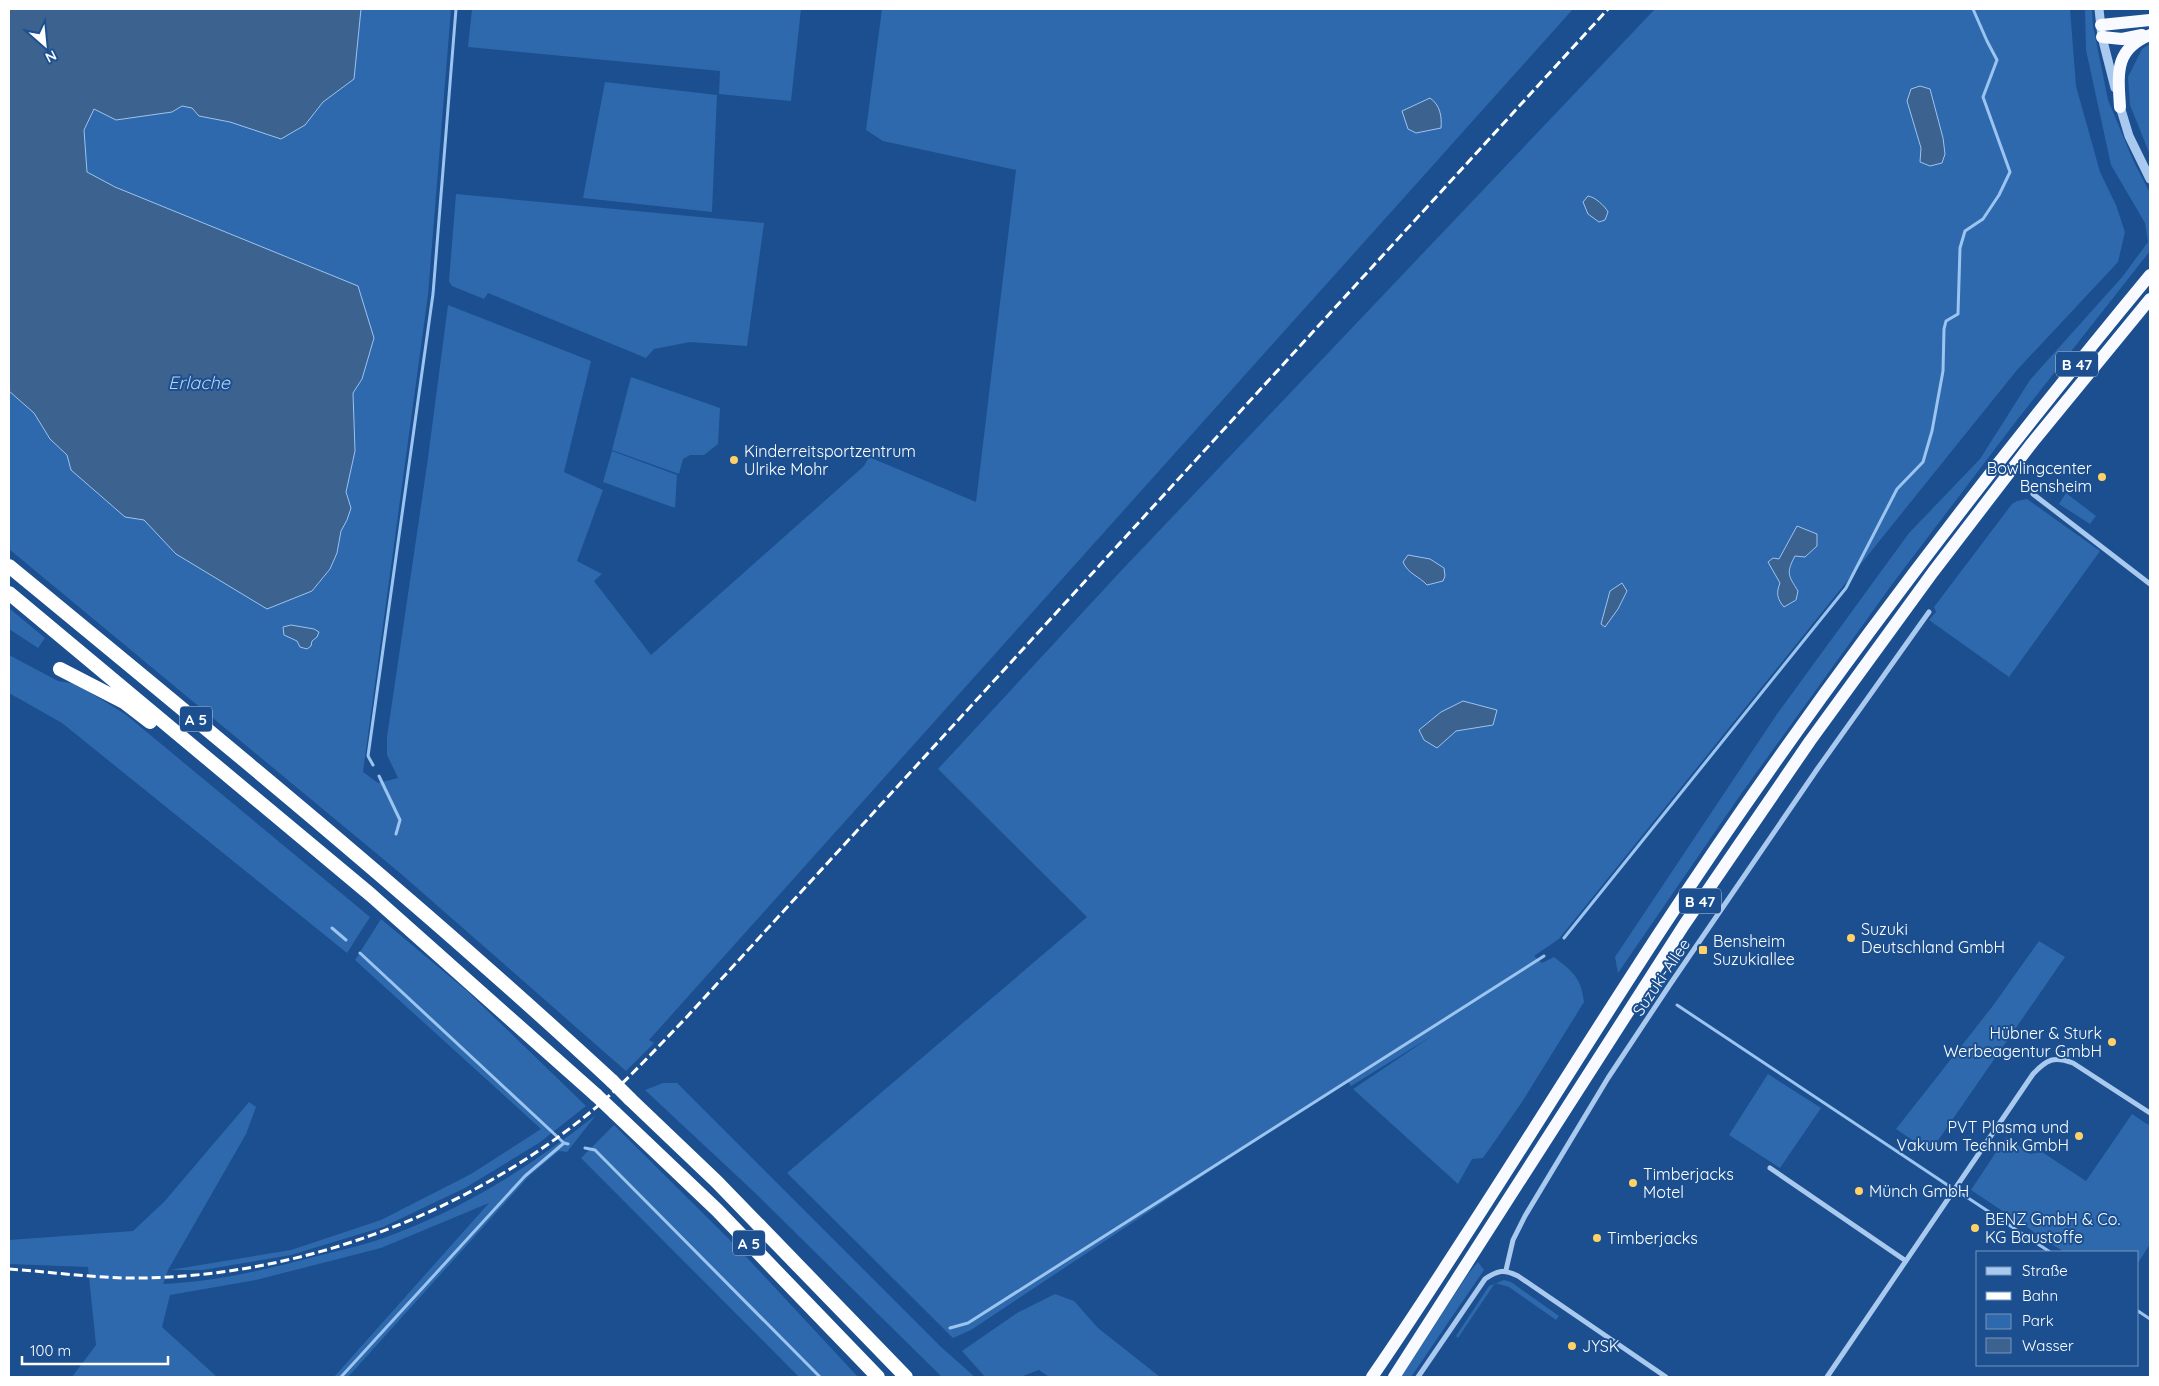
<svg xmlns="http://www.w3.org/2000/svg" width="2159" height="1386" viewBox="0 0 2159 1386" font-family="Quicksand,sans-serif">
<rect width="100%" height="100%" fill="#1b4f8f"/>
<path fill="#2e69ad" d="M 361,9 L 451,9 L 428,295 L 363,772 L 378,783 L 398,778 L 387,755 L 387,737 L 427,465 L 448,305 L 591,361 L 564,472 L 603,490 L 577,561 L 602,574 L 594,581 L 651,655 L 864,466 L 869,457 L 976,502 L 1016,170 L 883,141 L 866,130 L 882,9 L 1573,9 L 649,1040 L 654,1043 L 626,1071 L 400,873 L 9,549 L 9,391 L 34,413 L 50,439 L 67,455 L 71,470 L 125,517 L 144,520 L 155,531 L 312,591 L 330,569 L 337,553 L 341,531 L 347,520 L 351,508 L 346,492 L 355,451 L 353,393 L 362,379 L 374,338 L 87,172 L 84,130 L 94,109 L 172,112 L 182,106 L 192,108 L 199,116 L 230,122 L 305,125 L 323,102 L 354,79 Z
M 472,9 L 801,9 L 791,101 L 719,94 L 720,71 L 468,47 Z
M 1655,9 L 2070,9 L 2076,86 L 2100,172 L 2116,205 L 2125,232 L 2118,262 L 2017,370 L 1559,939 L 1534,956 L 1542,963 L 1554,957 C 1573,972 1581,977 1584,1002 L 1522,1102 L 1483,1158 L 1472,1159 L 1458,1184 L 1353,1089 L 1432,1036 L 1351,1086 L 1347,1080 L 971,1330 L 953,1338 L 787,1173 L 1087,917 L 938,769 L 1120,572 Z
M 2085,9 L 2092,9 L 2093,26 L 2108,100 L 2133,160 L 2150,193 L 2150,251 L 2017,420 L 1893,583 L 1741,794 L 1618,973 L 1615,957 L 1777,714 L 1909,533 L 1980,459 L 2030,380 L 2123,276 L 2148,242 L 2145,223 L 2111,165 L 2086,50 Z
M 2150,44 L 2150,155 L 2130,105 L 2128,77 L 2142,49 Z
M 605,82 L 717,95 L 712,212 L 583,198 Z
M 456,194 L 764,223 L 747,346 L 690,342 L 654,349 L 646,358 L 488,293 L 484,299 L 452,286 L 449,281 Z
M 631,377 L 720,408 L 718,444 L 704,455 L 690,455 L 683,459 L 679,474 L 612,450 Z
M 612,451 L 677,475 L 675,508 L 603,482 Z
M 2066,493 L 2096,516 L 2090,524 L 2059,504 Z
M 2027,499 L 2100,551 L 2009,677 L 1929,620 L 1936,612 L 1934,607 L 2012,504 L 2017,501 Z
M 9,608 L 45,638 L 38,648 L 9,629 Z
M 9,655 L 58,681 L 76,684 L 125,714 L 370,917 L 347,953 L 62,723 L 9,693 Z
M 381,919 L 467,991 L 586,1106 L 539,1143 L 465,1188 L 383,1227 L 291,1255 L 203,1270 L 170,1270 L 291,1250 L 381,1220 L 471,1174 L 541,1129 L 355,960 Z
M 2039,941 L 2065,957 L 1930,1152 L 1896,1129 L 1992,1007 Z
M 1768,1074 L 1821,1108 L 1780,1168 L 1729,1135 Z
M 663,1083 L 677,1083 L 941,1347 L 975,1377 L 942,1377 L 752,1190 L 645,1090 Z
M 249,1102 L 256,1107 L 246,1134 L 168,1270 L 163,1284 C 210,1282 256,1272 302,1260 C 333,1252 367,1245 397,1233 C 470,1205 535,1163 596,1115 L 567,1152 L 559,1151 L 530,1175 L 348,1377 L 334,1377 L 489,1203 L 381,1248 L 256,1280 L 170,1295 L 162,1327 L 217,1377 L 72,1377 L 96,1345 L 88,1267 L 9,1264 L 9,1240 L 133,1231 L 164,1202 Z
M 2132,1114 L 2150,1126 L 2150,1244 L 2138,1263 L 2138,1252 L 2064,1252 L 1971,1190 L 2006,1137 L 2030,1154 L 2042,1152 L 2086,1181 Z
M 614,1125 L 738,1248 L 858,1377 L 799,1377 L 581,1158 Z
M 1478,1262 L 1484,1270 L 1411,1377 L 1401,1377 L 1468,1274 Z
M 1504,1280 L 1511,1282 L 1559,1316 L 1556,1320 L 1509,1287 L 1495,1283 L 1458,1338 L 1456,1336 L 1489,1286 Z
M 1055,1294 L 1074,1301 L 1098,1328 L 1160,1377 L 1049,1377 L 1039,1370 L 1020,1377 L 985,1377 L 962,1351 L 1017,1313 Z"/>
<path fill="#3c6290" stroke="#9cc4f0" d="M 9,9 L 361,9 L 354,79 L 323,102 L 305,125 L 281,139 L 230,122 L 199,116 L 192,108 L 182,106 L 172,112 L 116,120 L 94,109 L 84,130 L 87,172 L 115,187 L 358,286 L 374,338 L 362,379 L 353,393 L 355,451 L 346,492 L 351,508 L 347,520 L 341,531 L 337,553 L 330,569 L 312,591 L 267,609 L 176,554 L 144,520 L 125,517 L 71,470 L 67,455 L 50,439 L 34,413 L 9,391 Z
M 1920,86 L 1930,89 L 1943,138 L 1945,154 L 1942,163 L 1930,166 L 1920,162 L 1921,148 L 1907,101 L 1911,89 Z
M 1430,98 C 1440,105 1442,116 1441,128 L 1416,133 L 1408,129 L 1402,111 Z
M 1588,196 C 1595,197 1605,206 1608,212 L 1605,220 L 1599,222 L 1588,214 L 1583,202 Z
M 1797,526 L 1817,534 L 1817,546 L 1805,557 L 1795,556 C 1786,573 1788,575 1798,591 L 1796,600 L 1784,607 C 1777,599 1776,593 1780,583 L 1768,562 L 1773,558 L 1779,559 Z
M 1408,555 L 1430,559 L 1444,568 L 1445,576 L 1443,581 L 1427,585 C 1419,576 1408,574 1403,562 Z
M 1622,583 L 1627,591 L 1618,609 L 1605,627 L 1601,624 L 1610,591 Z
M 291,625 L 314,629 L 319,632 L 317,637 L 312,641 L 311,646 L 307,649 L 300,647 L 297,641 L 284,635 L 283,627 Z
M 1463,701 L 1497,710 L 1493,725 L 1456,731 L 1437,748 L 1424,740 L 1419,730 L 1441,712 Z"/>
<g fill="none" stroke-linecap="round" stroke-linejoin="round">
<path stroke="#9cc4f0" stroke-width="3" d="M 373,765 L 368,756 L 433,294 L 456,9
M 379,776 L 400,820 L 396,834
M 332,928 L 346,940
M 1564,938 L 1846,588 L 1897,489 L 1923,462 L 1932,431 L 1943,371 L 1944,329 L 1946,321 L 1958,314 L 1960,248 L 1965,231 L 1983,219 L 1999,195 L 2010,172 L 1983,97 L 1997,60 L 1987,41 L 1973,9
M 360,953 L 564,1143
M 1677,1005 L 1949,1186
M 585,1148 L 595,1150 L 820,1377
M 1962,1194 L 2050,1252
M 2138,1311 L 2150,1319
M 950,1328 L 968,1323 L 1544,956
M 341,1377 L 525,1176 L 564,1143 L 568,1144"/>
<path stroke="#a9c9ee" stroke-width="5" d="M 2033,494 L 2150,584
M 1770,1168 L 1906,1261
M 1506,1270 L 1513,1240 L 1525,1216 L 1608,1078 L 1671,983 L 1818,768 L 1929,612
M 1418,1377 L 1485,1279 C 1498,1270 1504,1269 1518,1276 L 1666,1377
M 1827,1377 L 2033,1074 C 2047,1059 2054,1056 2073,1063 L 2150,1113"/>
<path stroke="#a9c9ee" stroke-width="9" d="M 2099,9 L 2102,37 L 2115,88
M 2119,103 L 2129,136 L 2150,179"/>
<path stroke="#f8faff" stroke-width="12" d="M 2101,25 L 2150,20
M 2102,37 L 2122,39 L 2142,35
M 2120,107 C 2118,74 2114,49 2150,35
M 1372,1377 C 1473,1230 1565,1076 1663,927 C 1812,700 1977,484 2150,275
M 1394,1377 L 1684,925 L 1810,741 L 1933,572 L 2032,443 L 2150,299"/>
<path stroke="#fff" stroke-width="14" d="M 9,566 C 213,734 418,901 612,1081
M 9,593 L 371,895 L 596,1095
M 60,669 L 124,702 L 150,722
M 630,1099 L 717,1182 L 906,1377
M 615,1113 L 717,1210 L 878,1377"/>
<path stroke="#fff" stroke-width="3" stroke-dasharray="9 4" stroke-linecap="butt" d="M 9,1269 C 54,1272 99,1279 144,1278 C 303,1275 464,1214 587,1115 C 622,1086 653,1052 684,1020 L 1608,9"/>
<path stroke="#fff" stroke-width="14" d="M 612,1081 L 630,1099
M 596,1095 L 615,1113"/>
</g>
<g fill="#ffd166" stroke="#1b4f8f" stroke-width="2">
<circle cx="734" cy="460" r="5"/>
<circle cx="2102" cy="477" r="5"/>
<circle cx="1851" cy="938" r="5"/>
<rect x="1698" y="945" width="10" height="10" rx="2.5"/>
<circle cx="2112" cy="1042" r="5"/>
<circle cx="2079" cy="1136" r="5"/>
<circle cx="1633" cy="1183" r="5"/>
<circle cx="1859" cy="1191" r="5"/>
<circle cx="1975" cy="1228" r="5"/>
<circle cx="1597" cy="1238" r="5"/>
<circle cx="1572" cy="1346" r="5"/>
</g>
<g text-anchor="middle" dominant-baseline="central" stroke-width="4" stroke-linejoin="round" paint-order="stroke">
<g fill="#1b4f8f" stroke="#bbcadd" stroke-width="1">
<rect x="2056" y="351.5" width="42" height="25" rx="4"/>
<rect x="180" y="706.5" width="32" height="25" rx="4"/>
<rect x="1679" y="888.5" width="42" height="25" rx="4"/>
<rect x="733" y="1230.5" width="32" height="25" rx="4"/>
</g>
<g font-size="15" font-weight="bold" fill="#fff">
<text x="2077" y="364">B 47</text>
<text x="196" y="719">A 5</text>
<text x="1700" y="901">B 47</text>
<text x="749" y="1243">A 5</text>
</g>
<g font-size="16" fill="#fff" stroke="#1b4f8f" text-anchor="start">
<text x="744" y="451">Kinderreitsportzentrum<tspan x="744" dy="18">Ulrike Mohr</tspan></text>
<text x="2092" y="468" text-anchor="end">Bowlingcenter<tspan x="2092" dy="18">Bensheim</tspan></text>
<text x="1861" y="929">Suzuki<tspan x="1861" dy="18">Deutschland GmbH</tspan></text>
<text x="1713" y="941">Bensheim<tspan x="1713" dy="18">Suzukiallee</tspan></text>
<text x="2102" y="1033" text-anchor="end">Hübner &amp; Sturk<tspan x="2102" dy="18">Werbeagentur GmbH</tspan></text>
<text x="2069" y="1127" text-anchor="end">PVT Plasma und<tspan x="2069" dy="18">Vakuum Technik GmbH</tspan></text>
<text x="1643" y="1174">Timberjacks<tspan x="1643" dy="18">Motel</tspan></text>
<text x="1869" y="1191">Münch GmbH</text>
<text x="1985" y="1219">BENZ GmbH &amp; Co.<tspan x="1985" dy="18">KG Baustoffe</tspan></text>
<text x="1607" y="1238">Timberjacks</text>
<text x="1582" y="1346">JYSK</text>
</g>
<g font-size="16" fill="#fff" stroke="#1b4f8f">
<text transform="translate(1661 977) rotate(-56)">Suzuki-Allee</text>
</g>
<g font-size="18" font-style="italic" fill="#b5d3f5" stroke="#1b4f8f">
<text x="199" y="382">Erlache</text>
</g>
</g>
<rect width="2159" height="1386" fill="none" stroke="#ffffff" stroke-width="20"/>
<rect x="1976" y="1251" width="162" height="115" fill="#1b4f8f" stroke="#7695bc"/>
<rect x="1986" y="1267" width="25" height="8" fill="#a9c9ee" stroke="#7695bc"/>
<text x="2022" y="1276" font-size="15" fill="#ffffff">Straße</text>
<rect x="1986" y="1292" width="25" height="8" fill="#ffffff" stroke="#7695bc"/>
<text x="2022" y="1301" font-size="15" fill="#ffffff">Bahn</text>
<rect x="1986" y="1314" width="25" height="15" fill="#2e69ad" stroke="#7695bc"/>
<text x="2022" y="1326" font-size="15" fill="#ffffff">Park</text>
<rect x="1986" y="1338" width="25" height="15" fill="#3c6290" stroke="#7695bc"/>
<text x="2022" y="1351" font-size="15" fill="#ffffff">Wasser</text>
<g transform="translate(45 45) rotate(153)" stroke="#1b4f8f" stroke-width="4" paint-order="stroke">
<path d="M0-4L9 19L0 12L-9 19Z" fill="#ffffff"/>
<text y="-8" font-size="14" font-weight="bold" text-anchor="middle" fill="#ffffff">N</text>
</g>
<path d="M22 1356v8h146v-8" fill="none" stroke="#ffffff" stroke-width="2.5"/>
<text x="30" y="1356" font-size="15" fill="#ffffff" stroke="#1b4f8f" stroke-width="4" paint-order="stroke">100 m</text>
</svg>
